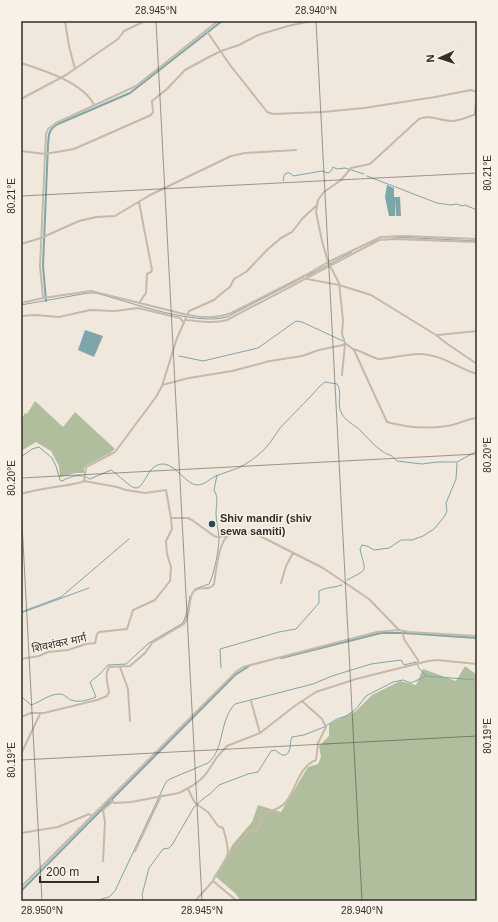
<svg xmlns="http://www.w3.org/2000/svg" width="498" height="922" viewBox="0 0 498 922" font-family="Arial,'Noto Sans Devanagari',sans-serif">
<rect width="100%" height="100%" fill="#f0e8dc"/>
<path fill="#b1be9d" d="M 35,401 L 63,427 L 75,412 L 115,449 L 110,453 L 87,465 L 84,468 L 84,473 L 76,473 L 60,477 L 59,466 L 51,451 L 36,442 L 21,451 L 21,420 L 25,413 L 27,414 Z
M 465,666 L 477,675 L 477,901 L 241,901 L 235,893 L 215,876 L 233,844 L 252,822 L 258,805 L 281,812 L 308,767 L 318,764 L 321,757 L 319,746 L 329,736 L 329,724 L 356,711 L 372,695 L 400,681 L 416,685 L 423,669 L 456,681 Z"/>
<path fill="#7da6ab" d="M 387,185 L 394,188 L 394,197 L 400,197 L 401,216 L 396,216 L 395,199 L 395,216 L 389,216 L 385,197 Z
M 85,330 L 103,336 L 94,357 L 78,350 Z"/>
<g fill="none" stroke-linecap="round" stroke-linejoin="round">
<path stroke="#7da6ab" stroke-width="1" d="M 367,176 L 437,203 L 451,205 L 457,204 L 462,206 L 465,205 L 477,210
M 283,181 L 284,176 L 286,173 L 290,173 L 293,176 L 322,171 L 328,173 L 331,171 L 333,167 L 337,169 L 345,168 L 364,174
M 394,237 L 477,241
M 307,276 L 352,252
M 476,282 L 477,282
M 21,305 L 88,293 L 96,293 C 130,302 194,326 227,317 L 304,277
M 179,356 L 203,361 L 258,348 L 296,321 L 302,322 L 343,341
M 21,457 L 32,449 L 39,447 L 52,458 L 56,466 L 60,480 L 62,481 C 72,476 79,473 90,479 L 111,470 C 118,474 130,488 136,488 C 146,487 147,463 164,464 C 177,466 187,485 197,485 C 205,485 209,479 216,476 C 225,472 236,470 244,465 C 252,460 262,453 268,445 C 272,440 276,434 280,428 C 293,414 307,401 320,386 L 325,382 L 337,384 C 343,392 336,405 342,414 C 346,421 353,424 360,430 C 367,437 374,446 382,451 C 389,456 390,453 397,461 L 422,464 L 437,462 L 457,462 L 477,451
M 347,580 C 370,568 365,572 360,549 L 362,545 L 367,546 L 374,550 L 389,548 L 401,540 L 412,540 L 423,536 L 434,529 L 444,517 L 447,511 L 446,503 L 456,479 L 457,463
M 195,589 L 209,584 C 214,575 219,549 219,539 C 219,531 216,522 216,514 C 216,505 219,498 214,490 L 217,475
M 21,612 L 61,597 L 129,539
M 21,613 L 89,588
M 221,668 L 220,649 L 279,632 L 296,629 L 319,603 L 319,591 C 326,587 334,588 342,585
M 21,698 L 23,698 L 31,705 C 41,702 48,694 60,694 C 64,694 67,698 71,700 C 79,703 88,700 96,697 L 90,682 L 99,675 L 108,665 L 126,664 L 149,643 L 183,623 L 187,612 L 190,596
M 94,901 L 109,897 L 115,891 L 166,782 L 170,779 L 208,763 C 225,749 219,720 235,704 L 313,684 L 332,676 L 371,664 L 401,660 L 404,665 L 416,662 L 419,668 L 426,676
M 142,901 L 143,899 L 142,895 L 149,868 L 163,849 L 169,848 L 172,845 L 194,807 L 204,798 L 210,794 L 219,785 L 248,774 L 258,772 L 271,751 L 275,750 L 282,755 L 286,755 C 292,750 289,743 292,737 L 304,735 L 324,727 L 337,719 L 346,716 L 356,709 L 366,696 L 393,682 L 403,680 L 411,683 L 426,676 L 477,680"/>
<path stroke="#7da6ab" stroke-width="2" d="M 46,301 L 43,266 L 48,145 C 49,134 48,130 58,124 L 130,93 L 222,21
M 281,658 L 381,633 L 404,633 L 477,638
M 21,891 L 235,675 L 249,666"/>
<path stroke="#c7b8a9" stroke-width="2" d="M 65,21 L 69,46 L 75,69
M 206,30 L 230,65 L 264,108 L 267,112 L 273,114 L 323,112 L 364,108 L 435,97 L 471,90 L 477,92
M 21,63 C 43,70 84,83 94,105
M 21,99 L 66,75 L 118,39 L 124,31 L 145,21
M 475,114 L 477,84
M 21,151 L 45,154 L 74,149 L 151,115 L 153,112 L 152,101 L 167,89 L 185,70 L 209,57 L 221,51 L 239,45 L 258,35 L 288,26 L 311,21
M 21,244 L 41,238 L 79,221 L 96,217 L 115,216 L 150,195 L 231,156 L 245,153 L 296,150
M 307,279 L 339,285 L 371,295 L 436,335 L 446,343 L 477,364
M 43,298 L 40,266 L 46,134 L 48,129 L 56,123 L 136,86 L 218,21
M 21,303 L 43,298 L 91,291 L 188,315 C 203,318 217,319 231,313 L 306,275 L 328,262 L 381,237 L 405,236 L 477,239
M 139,303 L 146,293 L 147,274 L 151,272 L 152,270 L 139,202
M 21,316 L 35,315 L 59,317 L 90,310 L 115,311 L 138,308 L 180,318 L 184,323
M 186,320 C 200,321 213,324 227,320 L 379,240 L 394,239 L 477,242
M 438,335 L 477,331
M 345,343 L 354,350 L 387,422 C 405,427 428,429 447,426 C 457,425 466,419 477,418
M 353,349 C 360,350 372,358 379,359 C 392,359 407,353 422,354 C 445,356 457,368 477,374
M 342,375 L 345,344
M 162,385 L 189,378 L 232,371 L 270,361 L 302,356 L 319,350 L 343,345 L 345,343 L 342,334 L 343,320 L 339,283 L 328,262 L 322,241 L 316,212 L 318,200 L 324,192 L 341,180 L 351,168 L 370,164 L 419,119 C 430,114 440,121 452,121 C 460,121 469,116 477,114
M 84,481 L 117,487 L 126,490 L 145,493 L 166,490 L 171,518 L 188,518 L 192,520 L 214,536 L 218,537 L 227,536
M 21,494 C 41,488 62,487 82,482 L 84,481 L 86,467 L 115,452 L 156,397 L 162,386 L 177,338 L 189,311 L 214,300 L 222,293 L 230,287 L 234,279 L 246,272 L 268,249 L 281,238 L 292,232 L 303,218 L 316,206
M 281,583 L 286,566 L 293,553
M 402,631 L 404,639 L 418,660 L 418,663
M 21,659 L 39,656 L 48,652 L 68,650 L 86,644 L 95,643 L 97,634 L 99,632 L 127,629 L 133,610 L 155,600 L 170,581 L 171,567 L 167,554 L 166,541 L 172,529 L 171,518
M 120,667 L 128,689 L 130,721
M 251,701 L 260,733
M 21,717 L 31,713 L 44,713 L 97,700 L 107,696 L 109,692 C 108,683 104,676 109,667 L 130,666 L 145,653 L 152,643 L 184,624 C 192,614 187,598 194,591 C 200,585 209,592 214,584 C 216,572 218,548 225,539 C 231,530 249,532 258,535 L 323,568 L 369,599 L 399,630
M 21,754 L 40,714
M 188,789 L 195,803 L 208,812 L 218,826 L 223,828 C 225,835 230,850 227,856 C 224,865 216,872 213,881 L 237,901
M 109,799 L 114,803 L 131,802 L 179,793 L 192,786 L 200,780 L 206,774 L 217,757 L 227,746 L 260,733 L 296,705 L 316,692 L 356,679 L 428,661 L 437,660 L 477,664
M 21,833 L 58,827 L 89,814 L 92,816 L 237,671 L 243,667 L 377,632 L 399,630 L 409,632 L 477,636
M 135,851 L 161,796
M 227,856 L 249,832 L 258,830 L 263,815 C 270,811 280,809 285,803 C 297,789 298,767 316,760 L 318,743 L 326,727 L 322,719 L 302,701
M 103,861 L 105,822 L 103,810 L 113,801
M 21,887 L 92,816
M 195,901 L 213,881"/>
</g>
<path fill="none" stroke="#352d28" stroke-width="1" stroke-opacity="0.45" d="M 156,21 L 202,901M 316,21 L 362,901M 476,21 L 477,34M 21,196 L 477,173M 21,478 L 477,454M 21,504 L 42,901M 21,760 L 477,736"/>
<circle fill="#214d53" stroke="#f8f1e8" stroke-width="1.5" cx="212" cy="524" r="4"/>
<g text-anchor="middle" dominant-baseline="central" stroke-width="3" stroke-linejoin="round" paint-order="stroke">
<g font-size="11" font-weight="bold" fill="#352d28" stroke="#f8f1e8" text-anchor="start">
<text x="220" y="518">Shiv mandir (shiv<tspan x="220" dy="13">sewa samiti)</tspan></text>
</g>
<g font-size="11" fill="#352d28" stroke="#f8f1e8">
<text transform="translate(59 643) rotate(-12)">शिवशंकर मार्ग</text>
</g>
</g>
<rect width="498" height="922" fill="none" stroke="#f8f1e8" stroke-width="44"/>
<g transform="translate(440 58) rotate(267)" stroke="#f8f1e8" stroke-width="3" paint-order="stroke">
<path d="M0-3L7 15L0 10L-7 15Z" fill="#352d28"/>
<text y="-6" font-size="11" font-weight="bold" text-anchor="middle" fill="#352d28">N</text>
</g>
<path d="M40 876v6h58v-6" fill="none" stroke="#352d28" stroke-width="2"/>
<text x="46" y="876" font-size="12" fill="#352d28" stroke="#f8f1e8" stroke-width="3" paint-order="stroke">200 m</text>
<rect x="22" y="22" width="454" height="878" fill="none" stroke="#352d28" stroke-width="1.5"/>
<g font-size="10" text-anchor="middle" fill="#352d28">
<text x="156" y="14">28.945°N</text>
<text x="316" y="14">28.940°N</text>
<text transform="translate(487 173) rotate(-90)" y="4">80.21°E</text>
<text transform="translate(11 196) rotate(-90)" y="4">80.21°E</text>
<text transform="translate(487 455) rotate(-90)" y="4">80.20°E</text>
<text transform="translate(11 478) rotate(-90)" y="4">80.20°E</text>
<text transform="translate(487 736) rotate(-90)" y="4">80.19°E</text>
<text transform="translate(11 760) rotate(-90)" y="4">80.19°E</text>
<text x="42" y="914">28.950°N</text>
<text x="202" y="914">28.945°N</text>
<text x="362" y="914">28.940°N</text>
</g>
</svg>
